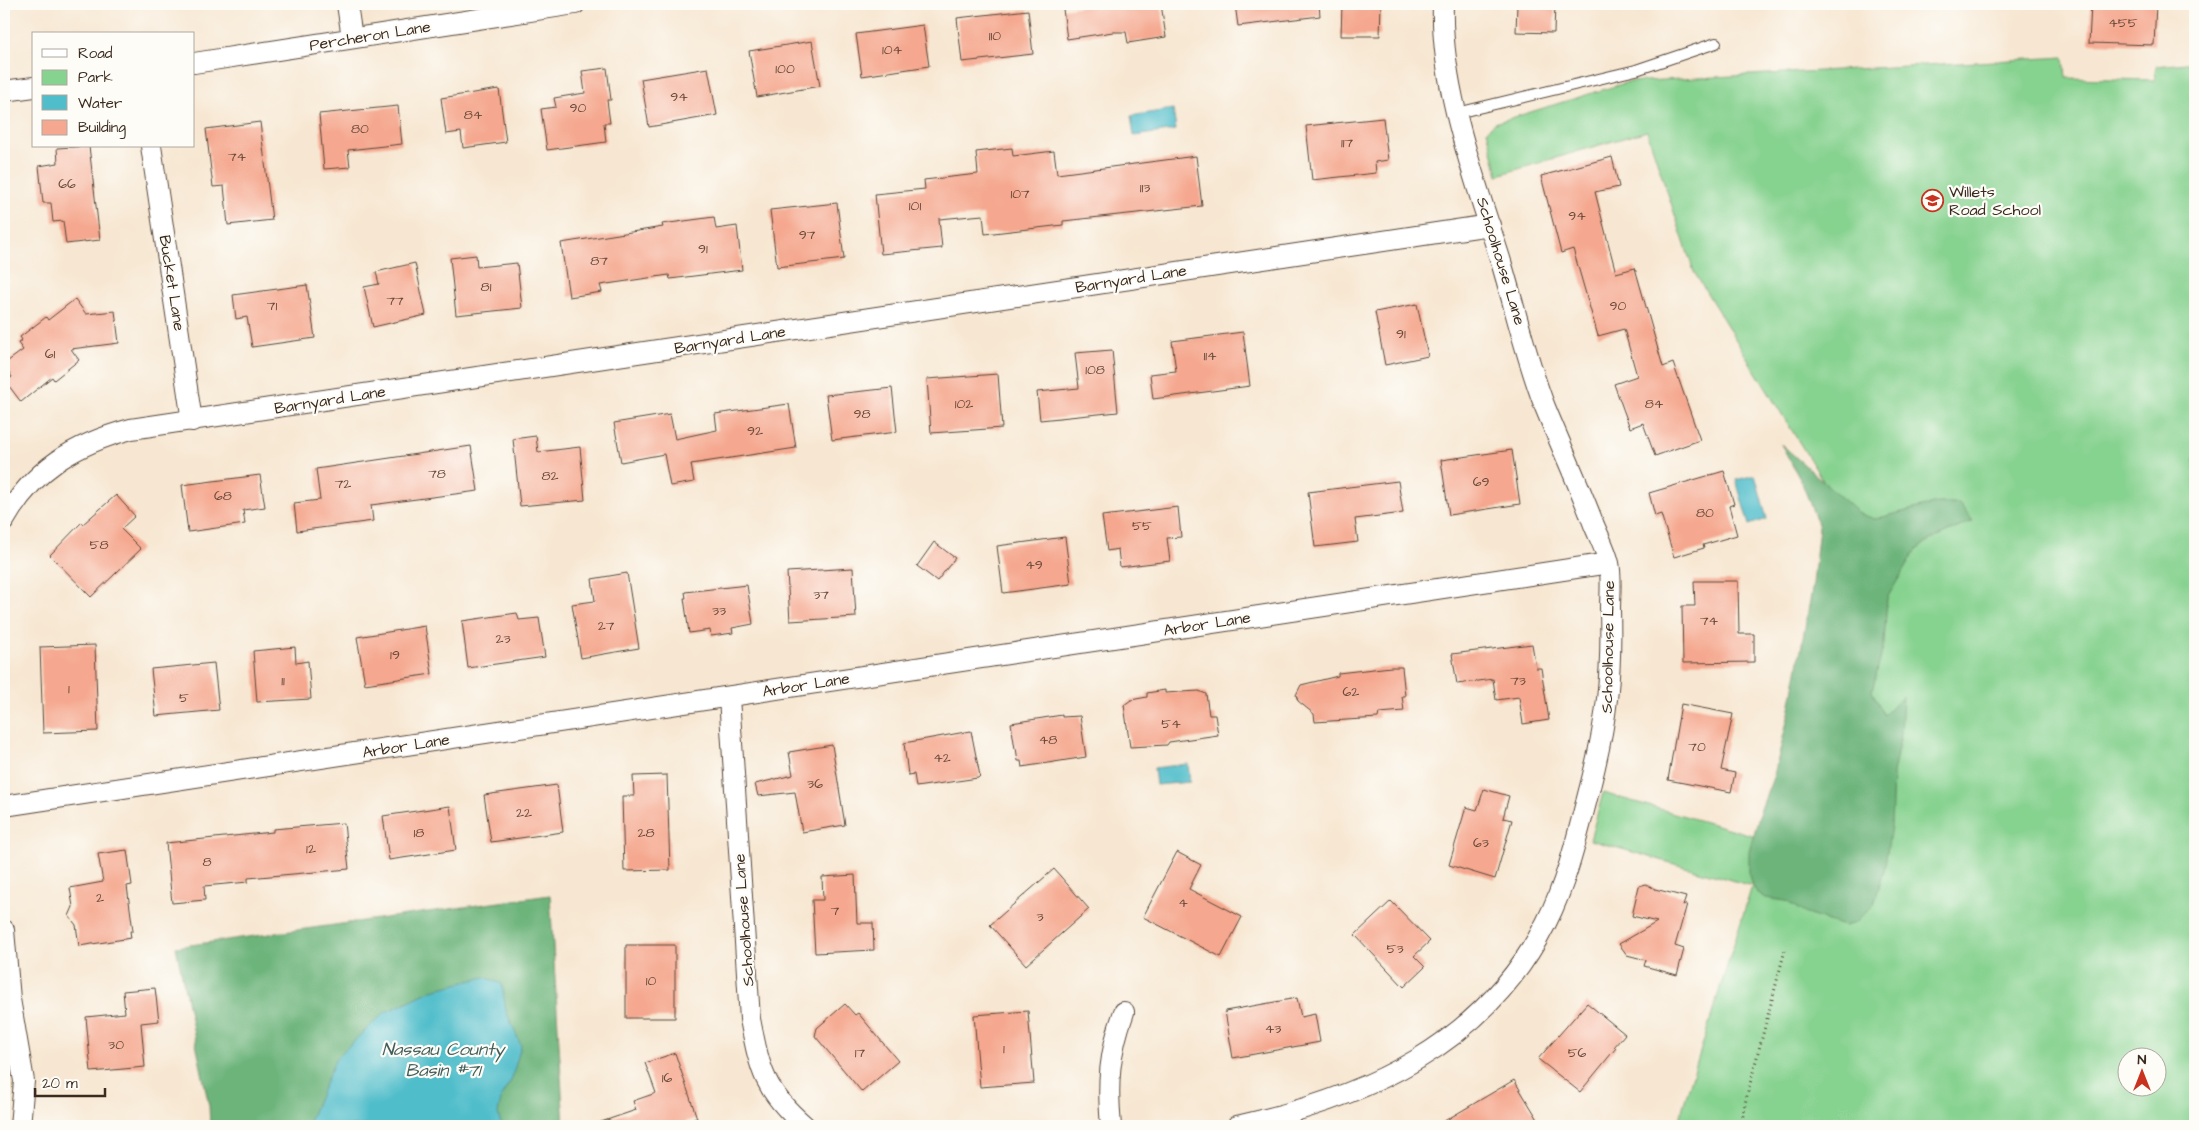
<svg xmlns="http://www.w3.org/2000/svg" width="2199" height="1130" viewBox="0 0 2199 1130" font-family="'Architects Daughter',sans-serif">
<rect width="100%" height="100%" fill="#fdfcf7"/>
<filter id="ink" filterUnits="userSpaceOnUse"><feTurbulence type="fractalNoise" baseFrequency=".02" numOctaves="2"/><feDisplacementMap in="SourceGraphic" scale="10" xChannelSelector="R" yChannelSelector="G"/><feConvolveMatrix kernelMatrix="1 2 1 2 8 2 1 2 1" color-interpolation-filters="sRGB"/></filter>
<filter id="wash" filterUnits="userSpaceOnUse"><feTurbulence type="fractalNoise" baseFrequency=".0096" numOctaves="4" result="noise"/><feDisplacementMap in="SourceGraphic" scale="20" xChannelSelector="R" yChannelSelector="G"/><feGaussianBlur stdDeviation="1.12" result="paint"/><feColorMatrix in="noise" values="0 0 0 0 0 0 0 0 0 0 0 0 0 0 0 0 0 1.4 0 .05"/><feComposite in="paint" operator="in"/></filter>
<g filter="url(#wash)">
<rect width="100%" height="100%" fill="#f7e7d2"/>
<path fill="#86d28f" stroke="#607e56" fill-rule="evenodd" d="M 2064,57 L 2066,78 L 2155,80 L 2156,66 L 2195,62 L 2195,1126 L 1677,1126 L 1752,886 L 1590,840 L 1603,793 L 1766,839 L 1859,539 L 1694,272 L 1647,131 L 1498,175 L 1487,130 L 1495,123 L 1628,82 ZM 2126,1058 L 2156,1058 L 2156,1088 L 2126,1088 Z"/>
<path fill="#6cb47a" stroke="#546f4c" d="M 1781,444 L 1860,514 L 1875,519 L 1937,503 L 1959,503 L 1973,521 L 1930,540 L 1915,551 L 1887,598 L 1884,644 L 1872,691 L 1884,715 L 1903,696 L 1901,734 L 1893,773 L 1891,826 L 1884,871 L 1874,904 L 1856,923 L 1844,926 L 1806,914 L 1786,901 L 1766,898 L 1757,892 L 1752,886 L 1749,875 L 1749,852 L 1761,809 L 1774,775 L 1790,709 L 1813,584 L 1819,527 L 1802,483 Z
M 550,895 L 564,1126 L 210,1126 L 209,1106 L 176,947 Z"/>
<path fill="#50bdca" stroke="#467474" d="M 1173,109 L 1176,130 L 1134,136 L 1131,116 Z
M 1755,475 L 1767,519 L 1749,525 L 1736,480 Z
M 1188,764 L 1190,782 L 1156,785 L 1154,768 Z
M 485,977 L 502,984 L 506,1011 L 521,1046 L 511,1081 L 502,1095 L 498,1113 L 501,1126 L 307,1126 L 336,1058 L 384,1013 L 432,990 Z"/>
<g id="blocks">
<path fill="#f5a88f" d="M 1094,4 L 1161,4 L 1166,37 L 1128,43 L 1126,32 L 1113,32 L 1067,39 L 1063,9 Z
M 1235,4 L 1319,4 L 1320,16 L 1238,26 Z
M 1342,4 L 1381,4 L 1380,36 L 1341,36 Z
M 1517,4 L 1555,4 L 1554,33 L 1516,32 Z
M 2091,4 L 2156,4 L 2154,45 L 2089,43 Z
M 1028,10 L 1033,54 L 962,62 L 957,18 Z
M 923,25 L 929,66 L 862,76 L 856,34 Z
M 812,41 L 820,86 L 757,97 L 749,51 Z
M 607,68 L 611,100 L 607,100 L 610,123 L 604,123 L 606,142 L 547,150 L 541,109 L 556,107 L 554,98 L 585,93 L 582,71 Z
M 708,68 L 717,115 L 649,127 L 641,79 Z
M 499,89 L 506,142 L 463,148 L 461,132 L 446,134 L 441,98 Z
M 398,106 L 402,144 L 348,150 L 350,167 L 324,169 L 319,114 Z
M 1383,118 L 1388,160 L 1375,162 L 1376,173 L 1312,180 L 1306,126 Z
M 260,122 L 272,220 L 228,225 L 224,186 L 213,187 L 206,129 Z
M 89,146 L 100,240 L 66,244 L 63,221 L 53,222 L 51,203 L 43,203 L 39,166 L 58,163 L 57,148 Z
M 1012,148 L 1013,156 L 1054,151 L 1057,174 L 1196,156 L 1202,206 L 1063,221 L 1063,225 L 985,234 L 983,215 L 939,219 L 942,248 L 881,254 L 875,194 L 925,189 L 924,180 L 978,174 L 976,152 Z
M 1612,157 L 1619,187 L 1595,192 L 1616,273 L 1635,268 L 1663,367 L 1673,363 L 1700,440 L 1655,456 L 1643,423 L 1630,428 L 1614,384 L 1637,376 L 1624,329 L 1598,336 L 1573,249 L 1561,253 L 1541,176 Z
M 837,203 L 844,259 L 777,267 L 770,210 Z
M 714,217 L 716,229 L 737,226 L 742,270 L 670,279 L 669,275 L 600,285 L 602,292 L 569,297 L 561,243 L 663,227 L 662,224 Z
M 476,255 L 477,267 L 517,263 L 522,308 L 456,315 L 450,258 Z
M 415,263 L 426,315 L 373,327 L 364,287 L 379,284 L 376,272 Z
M 307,285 L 315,338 L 252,347 L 247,317 L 236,319 L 233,295 Z
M 75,299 L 86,314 L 115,311 L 119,343 L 71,349 L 79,360 L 54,380 L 52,377 L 21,402 L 6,382 L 12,377 L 4,364 L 23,350 L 18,343 L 22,340 L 20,337 L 46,317 L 48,320 Z
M 1417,304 L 1428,356 L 1385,365 L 1375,312 Z
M 1243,332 L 1250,386 L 1153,399 L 1150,374 L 1176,371 L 1172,341 Z
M 1112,350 L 1118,412 L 1040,420 L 1037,392 L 1079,388 L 1075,353 Z
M 998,374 L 1002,428 L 931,433 L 927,379 Z
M 892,388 L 897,432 L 832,440 L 826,395 Z
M 789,404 L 796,448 L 691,464 L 694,482 L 670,486 L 664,454 L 621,462 L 614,423 L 670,414 L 675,439 L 717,430 L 715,414 Z
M 536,436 L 538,452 L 580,447 L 585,500 L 520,506 L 513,439 Z
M 471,446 L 478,491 L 371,505 L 373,521 L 297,531 L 294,503 L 320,500 L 316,469 Z
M 1512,450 L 1520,504 L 1449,515 L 1441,460 Z
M 1724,471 L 1734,504 L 1729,506 L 1737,535 L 1703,545 L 1704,548 L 1674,557 L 1661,514 L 1655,516 L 1649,493 Z
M 260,475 L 265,507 L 243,510 L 245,524 L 188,532 L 182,485 Z
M 1398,481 L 1403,513 L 1355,519 L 1358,542 L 1315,547 L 1308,492 Z
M 116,495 L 135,516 L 121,529 L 141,549 L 91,597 L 50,555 L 82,522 L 83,524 Z
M 1178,507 L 1181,537 L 1167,538 L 1170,561 L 1120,567 L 1118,549 L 1107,551 L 1102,516 Z
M 1065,537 L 1071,584 L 1003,593 L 997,546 Z
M 934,542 L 955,558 L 937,581 L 917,566 Z
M 853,568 L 856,617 L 790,621 L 787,572 Z
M 627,573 L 639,648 L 581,658 L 572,604 L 595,601 L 592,579 Z
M 1694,581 L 1738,581 L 1739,634 L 1754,634 L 1754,662 L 1683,663 L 1682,606 L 1695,606 Z
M 747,585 L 753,624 L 732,628 L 733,633 L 711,636 L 710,630 L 689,633 L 684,598 L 686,598 L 685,592 Z
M 517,613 L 519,620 L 539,618 L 545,657 L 468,668 L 462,621 Z
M 425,626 L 432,674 L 365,684 L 357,637 Z
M 1532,644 L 1536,668 L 1541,668 L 1549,720 L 1523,724 L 1519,697 L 1496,700 L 1493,679 L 1457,684 L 1452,654 Z
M 95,645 L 98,731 L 43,733 L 40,647 Z
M 295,647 L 296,663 L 308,661 L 311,699 L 257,702 L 253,651 Z
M 214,663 L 219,710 L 156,716 L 151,669 Z
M 1391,667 L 1402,667 L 1405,696 L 1402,696 L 1404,711 L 1379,713 L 1378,718 L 1315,722 L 1314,714 L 1298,701 L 1296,695 L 1301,685 L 1338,676 L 1338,673 Z
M 1165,690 L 1165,693 L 1199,691 L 1206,694 L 1209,715 L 1215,715 L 1218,735 L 1169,742 L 1167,745 L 1130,747 L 1124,705 L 1131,700 L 1147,697 L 1147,693 Z
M 1681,704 L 1733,714 L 1721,770 L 1735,773 L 1731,792 L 1668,780 Z
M 1062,715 L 1062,717 L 1080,716 L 1086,757 L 1022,767 L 1021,761 L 1018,761 L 1016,748 L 1015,749 L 1011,723 Z
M 971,731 L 980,776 L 978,778 L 916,787 L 914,774 L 908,775 L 904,743 Z
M 832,745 L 845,825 L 802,832 L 795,792 L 758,796 L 755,784 L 793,775 L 789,752 Z
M 667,775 L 670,870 L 624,871 L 622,796 L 634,796 L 633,776 Z
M 557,785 L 563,832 L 491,842 L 484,795 Z
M 1484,789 L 1509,796 L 1503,818 L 1512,820 L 1495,879 L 1449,865 L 1466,807 L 1477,810 Z
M 450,806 L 456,850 L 389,860 L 383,816 Z
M 344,823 L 349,869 L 248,878 L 248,882 L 204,886 L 205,900 L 172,903 L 166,843 L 273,832 L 273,829 Z
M 127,850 L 132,885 L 127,886 L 133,931 L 130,931 L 131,938 L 79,946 L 76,925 L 69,916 L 73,907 L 70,888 L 103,882 L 98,854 Z
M 1177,852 L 1201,865 L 1189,889 L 1242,917 L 1221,957 L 1143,917 Z
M 1054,869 L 1089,909 L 1026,965 L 990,925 Z
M 855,875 L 857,923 L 873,923 L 874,950 L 815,953 L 812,900 L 823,900 L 822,877 Z
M 1646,884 L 1655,889 L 1686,897 L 1683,906 L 1687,904 L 1675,946 L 1684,949 L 1677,975 L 1644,966 L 1646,960 L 1627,955 L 1619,944 L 1657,922 L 1632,916 L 1639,886 Z
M 1391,901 L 1430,941 L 1414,956 L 1425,967 L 1404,987 L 1355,935 Z
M 626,945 L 675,945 L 675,1018 L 626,1018 Z
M 155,988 L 159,1021 L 141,1023 L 145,1067 L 91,1072 L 86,1017 L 125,1013 L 123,991 Z
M 1297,998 L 1301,1017 L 1315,1014 L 1320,1042 L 1233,1058 L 1225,1011 Z
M 1587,1003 L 1625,1034 L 1614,1047 L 1616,1048 L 1580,1092 L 1538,1059 Z
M 845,1004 L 855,1015 L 858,1013 L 898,1061 L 862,1092 L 815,1036 L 817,1028 Z
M 1028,1011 L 1034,1083 L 980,1087 L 974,1015 Z
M 675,1053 L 697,1118 L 674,1126 L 598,1126 L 598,1123 L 636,1110 L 633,1101 L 656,1093 L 645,1063 Z
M 1514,1080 L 1542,1126 L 1436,1126 Z"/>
</g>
</g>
<g filter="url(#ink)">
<use href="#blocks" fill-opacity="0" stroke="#574639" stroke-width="1"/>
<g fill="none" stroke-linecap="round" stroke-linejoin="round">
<defs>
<path id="lane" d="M 1457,113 L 1636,70 L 1716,43"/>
<path id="street" d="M 347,4 L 352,38
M 194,63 L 575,4
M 4,91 L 34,87
M 151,146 L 192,421
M 4,521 C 33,469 75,444 131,429 L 1490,225
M 729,697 L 750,1019 C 760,1070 764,1091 805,1126
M 4,806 L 1609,563
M 4,930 L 10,999 L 24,1081 L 20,1126
M 1111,1126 C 1107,1083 1109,1053 1124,1012
M 1237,1126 C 1364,1098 1484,1046 1546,923 C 1568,880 1579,829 1591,783 C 1607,720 1612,674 1610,610 C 1610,595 1612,577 1609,563 C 1606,550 1599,537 1594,525 C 1579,485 1561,446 1545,407 C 1527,361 1516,312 1502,265 C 1477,184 1440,89 1443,4"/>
</defs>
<use href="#lane" stroke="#574639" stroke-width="12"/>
<use href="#street" stroke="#574639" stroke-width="22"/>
<path stroke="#574639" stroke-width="3" stroke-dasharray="1 4" stroke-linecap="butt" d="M 1741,1126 L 1746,1099 L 1785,950"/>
<use href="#lane" stroke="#fff" stroke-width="10"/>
<use href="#street" stroke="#fff" stroke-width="20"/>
</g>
</g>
<defs>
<symbol id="school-ring" viewBox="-11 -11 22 22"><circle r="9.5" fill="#fdfcf7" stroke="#c8321e" stroke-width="1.5"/><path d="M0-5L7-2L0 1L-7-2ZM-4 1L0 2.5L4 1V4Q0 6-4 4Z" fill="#c8321e"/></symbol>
</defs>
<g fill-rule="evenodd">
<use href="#school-ring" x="1920" y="188" width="25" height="25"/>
</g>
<g text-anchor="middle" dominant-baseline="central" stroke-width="4.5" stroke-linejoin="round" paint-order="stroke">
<g font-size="14" fill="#6a4a3a">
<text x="2123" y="23">455</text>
<text x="995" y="36">110</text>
<text x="892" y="50">104</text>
<text x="785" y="69">100</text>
<text x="679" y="97">94</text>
<text x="578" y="108">90</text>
<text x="473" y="115">84</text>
<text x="360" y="129">80</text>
<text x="1347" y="143">117</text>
<text x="237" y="157">74</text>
<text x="67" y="184">66</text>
<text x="1145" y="188">113</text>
<text x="1020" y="194">107</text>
<text x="915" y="206">101</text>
<text x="1577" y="216">94</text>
<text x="807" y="235">97</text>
<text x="703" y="249">91</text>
<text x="599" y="261">87</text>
<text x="486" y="287">81</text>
<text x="395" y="301">77</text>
<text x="272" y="306">71</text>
<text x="1618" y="306">90</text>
<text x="1401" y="334">91</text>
<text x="50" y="354">61</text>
<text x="1210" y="356">114</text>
<text x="1095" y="370">108</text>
<text x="964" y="404">102</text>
<text x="1654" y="404">84</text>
<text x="862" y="414">98</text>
<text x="755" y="431">92</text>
<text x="437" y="474">78</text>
<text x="550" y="476">82</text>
<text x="1481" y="482">69</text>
<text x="343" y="484">72</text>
<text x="223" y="496">68</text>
<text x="1705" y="513">80</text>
<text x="1142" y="526">55</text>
<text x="99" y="545">58</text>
<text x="1034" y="565">49</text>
<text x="821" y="595">37</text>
<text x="719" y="611">33</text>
<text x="1709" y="621">74</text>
<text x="606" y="626">27</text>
<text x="503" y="639">23</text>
<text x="395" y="655">19</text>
<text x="283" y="681">11</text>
<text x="1518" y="681">73</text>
<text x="69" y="689">1</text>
<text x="1351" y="692">62</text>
<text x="184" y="698">5</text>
<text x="1171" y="724">54</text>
<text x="1048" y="740">48</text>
<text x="1697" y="747">70</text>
<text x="942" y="758">42</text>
<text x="815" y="784">36</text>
<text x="524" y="813">22</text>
<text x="419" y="833">18</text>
<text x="646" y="833">28</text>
<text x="1481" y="843">63</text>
<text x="311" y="849">12</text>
<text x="207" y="862">8</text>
<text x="100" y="898">2</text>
<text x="1183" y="903">4</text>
<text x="835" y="911">7</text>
<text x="1040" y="917">3</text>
<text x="1395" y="949">53</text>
<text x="651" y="981">10</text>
<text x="1273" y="1029">43</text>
<text x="116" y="1045">30</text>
<text x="1004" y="1049">1</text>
<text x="860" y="1053">17</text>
<text x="1577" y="1053">56</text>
<text x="667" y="1078">16</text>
</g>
<g font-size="16" fill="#3b2a1e" stroke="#fdfcf7">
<text transform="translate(370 36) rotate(-9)">Percheron Lane</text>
<text transform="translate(1501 261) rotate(73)">Schoolhouse Lane</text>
<text transform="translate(1131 279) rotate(-9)">Barnyard Lane</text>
<text transform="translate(172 283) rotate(81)">Bucket Lane</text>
<text transform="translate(730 340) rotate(-9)">Barnyard Lane</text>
<text transform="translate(330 400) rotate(-9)">Barnyard Lane</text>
<text transform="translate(1207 624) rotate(-9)">Arbor Lane</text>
<text transform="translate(1608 647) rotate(-89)">Schoolhouse Lane</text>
<text transform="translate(806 685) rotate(-9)">Arbor Lane</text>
<text transform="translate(406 746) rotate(-9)">Arbor Lane</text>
<text transform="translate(744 920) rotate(-94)">Schoolhouse Lane</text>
</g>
<g font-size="16" fill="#3b2a1e" stroke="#fdfcf7" text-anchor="start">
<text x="1949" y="192">Willets<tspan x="1949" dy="18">Road School</tspan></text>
</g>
<g font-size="18" font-style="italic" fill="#425d5a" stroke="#fdfcf7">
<text x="443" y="1049">Nassau County<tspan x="443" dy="21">Basin #71</tspan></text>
</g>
</g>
<rect width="2199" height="1130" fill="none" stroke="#fdfcf7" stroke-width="20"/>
<rect x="32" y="32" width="162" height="115" fill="#fdfcf7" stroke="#afa8a0"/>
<rect x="42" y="49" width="25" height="8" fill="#ffffff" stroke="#afa8a0"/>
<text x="78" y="58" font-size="15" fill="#3b2a1e">Road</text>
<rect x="42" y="70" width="25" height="15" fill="#86d28f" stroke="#afa8a0"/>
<text x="78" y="82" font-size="15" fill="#3b2a1e">Park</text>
<rect x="42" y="95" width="25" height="15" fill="#50bdca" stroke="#afa8a0"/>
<text x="78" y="108" font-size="15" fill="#3b2a1e">Water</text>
<rect x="42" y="120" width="25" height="15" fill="#f5a88f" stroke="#afa8a0"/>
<text x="78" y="132" font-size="15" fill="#3b2a1e">Building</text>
<g transform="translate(2142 1072)"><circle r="24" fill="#fdfcf7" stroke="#afa8a0"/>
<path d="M0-4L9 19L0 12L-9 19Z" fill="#c8321e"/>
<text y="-8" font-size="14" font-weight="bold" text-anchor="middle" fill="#3b2a1e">N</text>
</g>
<path d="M35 1088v8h70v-8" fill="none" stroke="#3b2a1e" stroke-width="2.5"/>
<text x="42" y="1088" font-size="15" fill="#3b2a1e" stroke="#fdfcf7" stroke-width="4" paint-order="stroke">20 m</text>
</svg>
